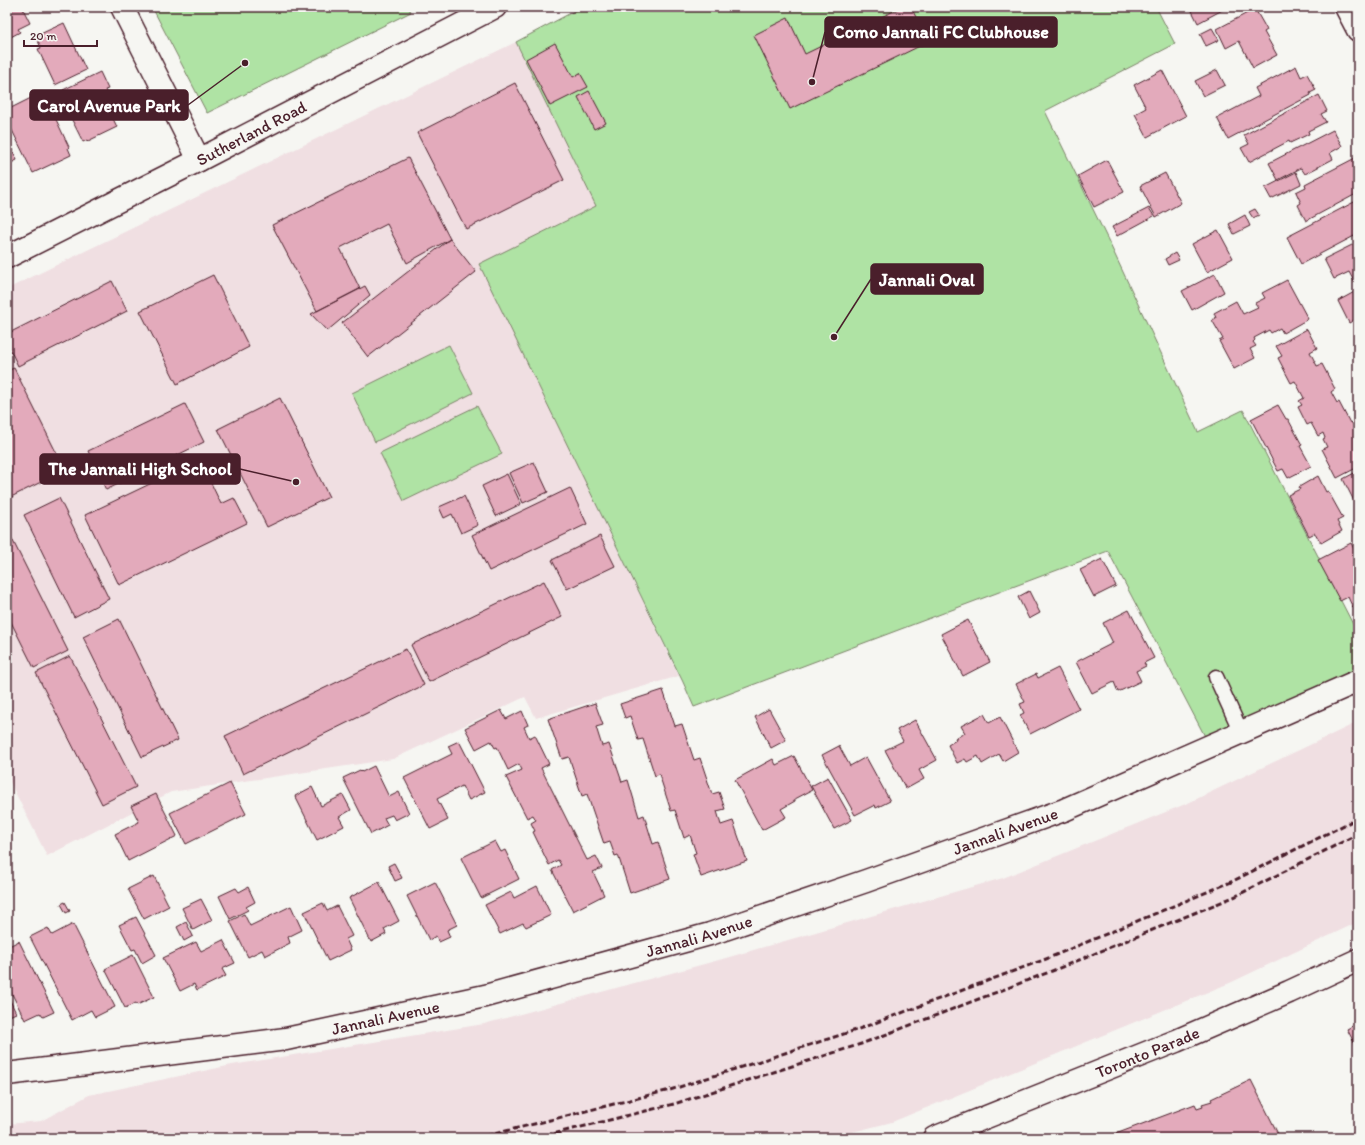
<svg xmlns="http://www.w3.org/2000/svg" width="1365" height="1145" viewBox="0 0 1365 1145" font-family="Itim,sans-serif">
<rect width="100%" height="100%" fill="#f6f6f2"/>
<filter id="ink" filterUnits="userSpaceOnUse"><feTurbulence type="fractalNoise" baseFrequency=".025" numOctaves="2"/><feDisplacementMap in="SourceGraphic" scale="8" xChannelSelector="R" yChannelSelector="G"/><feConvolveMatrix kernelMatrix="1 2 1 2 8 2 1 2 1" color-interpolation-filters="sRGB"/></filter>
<g filter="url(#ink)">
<path fill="#f0dfe2" d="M 516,42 L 597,206 L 480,264 L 679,676 L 536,718 L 525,697 L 393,759 L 171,792 L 47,856 L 7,776 L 7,289 Z
M 1358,722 L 1358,922 L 1232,982 L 892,1122 L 829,1138 L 7,1138 L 7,1124 L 41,1121 L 89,1095 L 232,1065 L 484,1024 L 719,960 L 1003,878 L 1188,803 Z"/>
<path fill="#afe3a4" stroke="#7c8168" d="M 152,7 L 408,7 L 411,12 L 207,113 Z
M 582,7 L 1156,7 L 1175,44 L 1045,111 L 1108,240 L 1198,432 L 1243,410 L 1358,634 L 1358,681 L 1210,746 L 1108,551 L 694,707 L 683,682 L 479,264 L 596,206 L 516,42 Z
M 449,345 L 473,393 L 375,442 L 352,393 Z
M 477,406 L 502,454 L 404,501 L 380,453 Z"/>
<path fill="#e3aabb" stroke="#4a1f2b" d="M 7,7 L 22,7 L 30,23 L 18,29 L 20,32 L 7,39 Z
M 902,7 L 911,7 L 928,42 L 790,109 L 754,35 L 788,18 L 805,54 Z
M 1190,7 L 1228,7 L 1198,23 Z
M 1255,9 L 1267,30 L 1264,32 L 1277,55 L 1253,68 L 1239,41 L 1226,48 L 1217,29 Z
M 64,23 L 86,70 L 55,85 L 38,49 L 41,48 L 36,36 Z
M 1212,28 L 1219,40 L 1206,46 L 1200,34 Z
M 555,43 L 573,77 L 580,73 L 588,87 L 550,106 L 526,59 Z
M 1296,66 L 1301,77 L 1307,74 L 1316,90 L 1310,93 L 1311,95 L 1228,139 L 1217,118 L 1259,96 L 1255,88 Z
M 1162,70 L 1186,116 L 1147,137 L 1135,114 L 1146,108 L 1134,85 Z
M 1217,70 L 1225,85 L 1203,96 L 1195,81 Z
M 100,72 L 108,89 L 105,90 L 111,102 L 106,104 L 117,127 L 88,141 L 87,140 L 83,142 L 71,118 L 75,115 L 63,90 Z
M 515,83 L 564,180 L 466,229 L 417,133 Z
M 589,91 L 606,123 L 594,129 L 578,97 Z
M 43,92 L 69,147 L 68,148 L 71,155 L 33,173 L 7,120 L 7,110 Z
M 1319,95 L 1327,111 L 1321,114 L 1326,122 L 1308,131 L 1309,134 L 1290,143 L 1289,141 L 1249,162 L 1241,148 L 1249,144 L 1244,135 Z
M 1333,130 L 1342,146 L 1330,153 L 1333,159 L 1305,174 L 1301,168 L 1278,180 L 1269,163 Z
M 7,139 L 17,160 L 7,165 Z
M 1357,157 L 1358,193 L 1306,221 L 1298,205 L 1301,203 L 1296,192 L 1306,187 L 1305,184 Z
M 408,158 L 450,239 L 407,263 L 387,224 L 340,248 L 360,289 L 317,311 L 272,225 Z
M 1107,160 L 1124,192 L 1094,207 L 1078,176 Z
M 1296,172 L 1301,184 L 1271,199 L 1265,188 Z
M 1165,173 L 1181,203 L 1156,217 L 1140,186 Z
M 1358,200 L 1358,234 L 1301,264 L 1287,237 Z
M 1149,208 L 1154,216 L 1117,236 L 1112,227 Z
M 1255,209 L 1259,215 L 1253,218 L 1249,212 Z
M 1245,215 L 1250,226 L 1234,234 L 1229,224 Z
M 1218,230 L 1233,258 L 1207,272 L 1192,244 Z
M 450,239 L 476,272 L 368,357 L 342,323 Z
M 1358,242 L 1358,284 L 1356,285 L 1349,272 L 1334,279 L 1324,259 Z
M 1175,253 L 1179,260 L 1168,265 L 1165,259 Z
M 1215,274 L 1224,292 L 1192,310 L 1182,291 Z
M 213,275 L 249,347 L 177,384 L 140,311 Z
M 1287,280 L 1308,319 L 1283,333 L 1280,328 L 1271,333 L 1269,330 L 1254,338 L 1255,340 L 1253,342 L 1256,346 L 1250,349 L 1255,358 L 1234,369 L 1219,341 L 1223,339 L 1212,320 L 1216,318 L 1214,313 L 1236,301 L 1243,314 L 1258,307 L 1255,303 L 1265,298 L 1262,293 Z
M 112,281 L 127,311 L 18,366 L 7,343 L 7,334 Z
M 365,286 L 370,295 L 327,331 L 311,314 Z
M 1358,290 L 1358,318 L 1349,323 L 1338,301 Z
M 1307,329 L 1317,348 L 1310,352 L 1317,366 L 1322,364 L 1335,389 L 1331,392 L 1337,403 L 1339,402 L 1350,423 L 1352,422 L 1358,434 L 1358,467 L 1337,478 L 1322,449 L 1327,447 L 1323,439 L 1325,438 L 1323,433 L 1318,436 L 1311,423 L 1307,425 L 1298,407 L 1302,405 L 1299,401 L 1304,398 L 1295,381 L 1291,383 L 1278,358 L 1282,356 L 1276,346 Z
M 14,368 L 65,470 L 7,499 L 7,371 Z
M 280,398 L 329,497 L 267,527 L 218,429 Z
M 185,404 L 204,442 L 106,490 L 88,451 Z
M 1278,405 L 1286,419 L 1288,419 L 1302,445 L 1300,446 L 1311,466 L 1288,478 L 1283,469 L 1278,471 L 1251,419 Z
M 200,460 L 221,504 L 234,498 L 247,523 L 119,585 L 85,515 Z
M 534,462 L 548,492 L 523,503 L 509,473 Z
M 1358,471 L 1358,502 L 1355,503 L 1343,479 Z
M 507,474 L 521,504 L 496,516 L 482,486 Z
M 1318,476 L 1326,492 L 1328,491 L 1343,518 L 1337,521 L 1342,531 L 1321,543 L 1315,533 L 1309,536 L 1288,495 L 1300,489 L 1299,487 Z
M 570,488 L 587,524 L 489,571 L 472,535 Z
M 464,496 L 478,525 L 461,533 L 452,514 L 444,518 L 439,507 Z
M 59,498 L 109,599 L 74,617 L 24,515 Z
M 7,529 L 68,651 L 34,668 L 7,614 Z
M 600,536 L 615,566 L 567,589 L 552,560 Z
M 1351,543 L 1358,557 L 1358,605 L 1353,608 L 1348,597 L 1340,601 L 1318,560 Z
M 1102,559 L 1116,586 L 1094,597 L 1080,570 Z
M 544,581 L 562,617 L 429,682 L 411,645 Z
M 1029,591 L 1040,613 L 1029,619 L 1018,597 Z
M 1129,610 L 1154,658 L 1144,663 L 1146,666 L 1136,671 L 1141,681 L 1118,692 L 1114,682 L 1092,693 L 1076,662 L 1113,643 L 1103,623 Z
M 119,619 L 178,740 L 142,757 L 83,637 Z
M 968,620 L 990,662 L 963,676 L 941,634 Z
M 406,649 L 424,685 L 243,774 L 225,736 Z
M 70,656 L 136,787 L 102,804 L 36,673 Z
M 1058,668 L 1079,709 L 1030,734 L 1020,715 L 1024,713 L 1020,704 L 1025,702 L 1016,684 L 1036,674 L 1038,678 Z
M 663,690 L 675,726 L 682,724 L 694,760 L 700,758 L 712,794 L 719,792 L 725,809 L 717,811 L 721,825 L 733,821 L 747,861 L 701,877 L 693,854 L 696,853 L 690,835 L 684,838 L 675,810 L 671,811 L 659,774 L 655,776 L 643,739 L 638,740 L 630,716 L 625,718 L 620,704 Z
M 595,703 L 603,725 L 596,727 L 602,746 L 609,744 L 622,782 L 628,780 L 639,817 L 644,815 L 653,844 L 658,842 L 670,879 L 630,893 L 618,855 L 615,856 L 610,842 L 604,844 L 587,794 L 582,796 L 569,757 L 562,759 L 548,719 Z
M 769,709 L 786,740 L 771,748 L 755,717 Z
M 501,710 L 506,719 L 522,711 L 528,725 L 524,727 L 529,738 L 535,735 L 549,764 L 541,768 L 587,860 L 596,856 L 602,868 L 593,872 L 604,895 L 573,911 L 552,870 L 561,865 L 558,860 L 549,865 L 533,832 L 535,831 L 531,823 L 536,820 L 533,815 L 527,818 L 506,777 L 522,770 L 519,764 L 508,770 L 497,747 L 495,748 L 491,741 L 476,749 L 465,728 Z
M 984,714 L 989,723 L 1000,717 L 1018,752 L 1003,761 L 999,754 L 982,764 L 978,756 L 967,762 L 965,759 L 957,763 L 948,745 L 956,740 L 955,738 L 965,733 L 961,726 Z
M 915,720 L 937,760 L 919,770 L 924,779 L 906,789 L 885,750 L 903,741 L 897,730 Z
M 459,741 L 485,792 L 469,800 L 462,786 L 437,799 L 448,820 L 430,829 L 404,778 L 452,754 L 448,746 Z
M 839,746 L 850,766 L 866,757 L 890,801 L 876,808 L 875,805 L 855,815 L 822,755 Z
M 794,756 L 812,790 L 795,799 L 795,801 L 781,809 L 786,817 L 762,830 L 735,780 L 773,759 L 776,765 Z
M 374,766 L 389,797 L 399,792 L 409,813 L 395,820 L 392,815 L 384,818 L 388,825 L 371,834 L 343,778 L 360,770 L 362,772 Z
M 828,777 L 852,820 L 834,829 L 811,786 Z
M 230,783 L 246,814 L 186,844 L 170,813 Z
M 312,787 L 321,806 L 343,795 L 351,810 L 339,817 L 344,826 L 317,840 L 295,796 Z
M 156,794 L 177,836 L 128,861 L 115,834 L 139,822 L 131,806 Z
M 495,841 L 501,852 L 505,850 L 519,879 L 481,898 L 461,858 Z
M 394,863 L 402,878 L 395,881 L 388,866 Z
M 154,876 L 169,906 L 144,919 L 128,889 Z
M 379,882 L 399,921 L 384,929 L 386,934 L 371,942 L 349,898 Z
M 435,882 L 457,925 L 447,930 L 450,937 L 439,942 L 436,936 L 429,940 L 407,896 Z
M 537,886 L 551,915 L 526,927 L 523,923 L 500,934 L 485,905 L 511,892 L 514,898 Z
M 248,887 L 255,902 L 246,907 L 248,910 L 230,919 L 219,896 L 236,888 L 239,892 Z
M 201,899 L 212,920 L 193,930 L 182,908 Z
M 65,902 L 70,911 L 66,913 L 61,904 Z
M 323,903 L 327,911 L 337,906 L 352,936 L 346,939 L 351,950 L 328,961 L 304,912 Z
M 291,906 L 302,930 L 288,937 L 290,943 L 265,956 L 262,950 L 248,957 L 230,921 L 244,914 L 250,926 Z
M 136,917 L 156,955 L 142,963 L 135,949 L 132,950 L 119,925 Z
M 186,922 L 193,936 L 184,941 L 177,927 Z
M 73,924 L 115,1007 L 95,1017 L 91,1010 L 72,1020 L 30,937 L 48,928 L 52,935 Z
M 223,940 L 235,963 L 222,969 L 226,976 L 197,990 L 194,984 L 180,991 L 163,958 L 196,942 L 201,951 Z
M 19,941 L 54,1012 L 43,1017 L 40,1013 L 25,1020 L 7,984 L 7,947 Z
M 133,955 L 154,997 L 137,1005 L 136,1003 L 125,1008 L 105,969 Z
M 7,994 L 16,1013 L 7,1017 Z
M 1358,1023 L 1358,1050 L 1347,1029 Z
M 1251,1080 L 1280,1138 L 1115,1138 L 1113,1135 L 1195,1104 L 1197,1108 L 1203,1106 L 1202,1104 L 1212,1101 L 1211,1099 Z"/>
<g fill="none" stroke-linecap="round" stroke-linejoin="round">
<defs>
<path id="lane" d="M 1216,677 L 1241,732"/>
<path id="street" d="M 122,7 L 199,160
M 1346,7 L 1358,30"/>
<g id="secondary">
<path id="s1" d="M 7,257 L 199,160 L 495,7"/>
<path id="s2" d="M 7,1074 L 286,1039 L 485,996 L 710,934 L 866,881 L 1064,810 L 1358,681"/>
<path id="s3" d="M 934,1138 L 1176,1041 L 1289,992 L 1358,960"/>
</g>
</defs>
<use href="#lane" stroke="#4a1f2b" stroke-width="17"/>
<use href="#street" stroke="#4a1f2b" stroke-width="25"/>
<use href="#secondary" stroke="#4a1f2b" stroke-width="25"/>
<use href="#lane" stroke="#f6f6f2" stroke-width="14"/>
<use href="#street" stroke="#f6f6f2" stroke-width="22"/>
<use href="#secondary" stroke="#f6f6f2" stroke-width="22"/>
<path stroke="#4a1f2b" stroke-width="3" stroke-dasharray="6 3" stroke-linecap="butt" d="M 478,1138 L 670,1090 L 856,1030 L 1046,959 L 1231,882 L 1358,818
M 537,1138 L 674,1104 L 861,1044 L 1052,971 L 1236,896 L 1358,834"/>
</g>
</g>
<g text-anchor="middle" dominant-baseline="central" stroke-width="4" stroke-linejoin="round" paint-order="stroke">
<g font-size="17" fill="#4a1f2b" stroke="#f6f6f2">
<text stroke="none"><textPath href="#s1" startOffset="274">Sutherland Road</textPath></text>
<text stroke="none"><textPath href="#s2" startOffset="1031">Jannali Avenue</textPath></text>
<text stroke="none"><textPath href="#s2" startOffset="707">Jannali Avenue</textPath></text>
<text stroke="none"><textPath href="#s2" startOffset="383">Jannali Avenue</textPath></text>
<text stroke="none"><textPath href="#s3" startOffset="230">Toronto Parade</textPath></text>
</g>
</g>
<path fill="none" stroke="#4a1f2b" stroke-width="1.5" d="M812 82L825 32M245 63L188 105M834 337L871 279M296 482L240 469"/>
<g fill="#4a1f2b" stroke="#f6f6f2" stroke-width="1.5">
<circle cx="812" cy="82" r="4"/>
<circle cx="245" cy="63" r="4"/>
<circle cx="834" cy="337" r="4"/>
<circle cx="296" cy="482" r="4"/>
</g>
<g fill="#4a1f2b" stroke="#4a1f2b" stroke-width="1.5">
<rect x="825" y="17" width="232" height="30" rx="4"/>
<rect x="30" y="90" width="158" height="30" rx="4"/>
<rect x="871" y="264" width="112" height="30" rx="4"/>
<rect x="40" y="454" width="200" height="30" rx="4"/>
</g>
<g font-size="18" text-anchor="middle" font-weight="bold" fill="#fff">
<text x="941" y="38">Como Jannali FC Clubhouse</text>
<text x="109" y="112">Carol Avenue Park</text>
<text x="927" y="286">Jannali Oval</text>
<text x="140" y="475">The Jannali High School</text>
</g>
<rect width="1365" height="1145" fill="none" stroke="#f6f6f2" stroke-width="24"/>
<rect x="12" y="12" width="1341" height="1121" fill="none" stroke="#4a1f2b" stroke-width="1.5" filter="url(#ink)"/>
<path d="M24 40v6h73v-6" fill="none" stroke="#4a1f2b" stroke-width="2"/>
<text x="30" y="40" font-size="12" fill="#4a1f2b" stroke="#f6f6f2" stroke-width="3" paint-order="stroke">20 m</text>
</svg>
